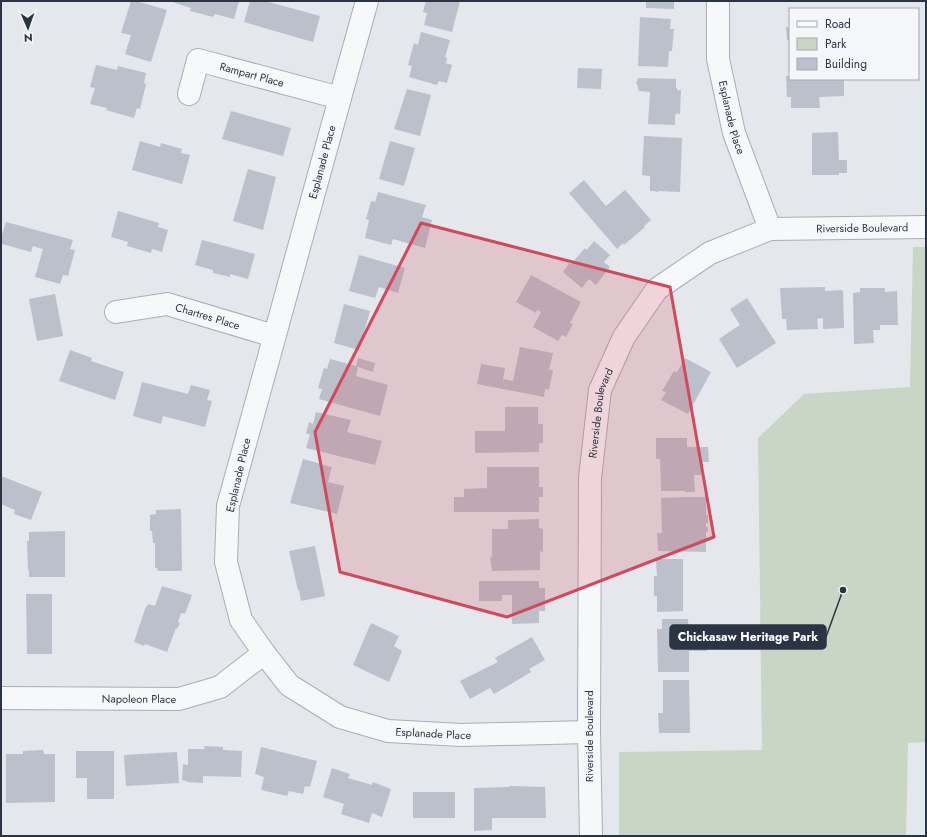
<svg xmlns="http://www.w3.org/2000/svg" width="927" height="837" viewBox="0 0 927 837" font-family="Jost,sans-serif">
<rect width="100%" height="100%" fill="#e4e7ec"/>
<path fill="#c9d6c5" d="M 913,247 L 926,247 L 926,742 L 908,743 L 906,836 L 619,836 L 619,752 L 762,750 L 758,438 L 804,394 L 910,387 Z"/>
<path fill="#bbc0ca" d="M 131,1 L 136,1 L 167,10 L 151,62 L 125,54 L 131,35 L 121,33 Z
M 172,1 L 239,1 L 234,19 L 215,14 L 213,17 L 190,11 L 191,8 L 172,2 Z
M 250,1 L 265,1 L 320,16 L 313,42 L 244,22 Z
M 426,1 L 460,1 L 452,32 L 424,25 L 427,13 L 423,12 Z
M 646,1 L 674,1 L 674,9 L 646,8 Z
M 640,17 L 671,19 L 670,29 L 674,29 L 672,51 L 669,51 L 668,67 L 638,66 Z
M 786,27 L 790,27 L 790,40 L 787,40 Z
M 421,32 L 450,40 L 445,57 L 447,58 L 446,63 L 452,65 L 447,83 L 439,81 L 437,85 L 409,77 L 412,66 L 408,65 L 414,43 L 418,45 Z
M 96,65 L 117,70 L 118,66 L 146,73 L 144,83 L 146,84 L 140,109 L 137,108 L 134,118 L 106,110 L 107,108 L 90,104 L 95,88 L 90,87 Z
M 578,68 L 602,69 L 601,89 L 577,88 Z
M 786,76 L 790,76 L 790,79 L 844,79 L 844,96 L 819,97 L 820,108 L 791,108 L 791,97 L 787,97 Z
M 638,78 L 676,79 L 676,88 L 677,88 L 677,90 L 681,90 L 680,114 L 676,113 L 676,115 L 675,115 L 675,125 L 648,124 L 650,92 L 639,91 L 637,84 L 636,84 Z
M 407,89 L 431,95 L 420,136 L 394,129 Z
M 231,111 L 291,128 L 283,156 L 222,139 Z
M 838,132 L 839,160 L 847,160 L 847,173 L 839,173 L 839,175 L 812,175 L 812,133 Z
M 644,136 L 682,138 L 680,192 L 658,191 L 658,192 L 656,192 L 655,191 L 650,191 L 650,176 L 642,175 Z
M 140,141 L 160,147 L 161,143 L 182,149 L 181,153 L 190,155 L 182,184 L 132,170 Z
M 390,141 L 415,148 L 404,186 L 379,179 Z
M 248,169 L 276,177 L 263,230 L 233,221 Z
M 584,180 L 606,206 L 625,190 L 651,220 L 644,226 L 645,227 L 624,245 L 623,243 L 617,249 L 569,193 Z
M 378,192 L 426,205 L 422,217 L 432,220 L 425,248 L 393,239 L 391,245 L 365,238 L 369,220 L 366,219 L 371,201 L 375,202 Z
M 118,211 L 159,223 L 158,227 L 168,230 L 162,252 L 152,249 L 151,253 L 127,246 L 128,242 L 111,237 Z
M 6,222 L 73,240 L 70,249 L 75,250 L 68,276 L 63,275 L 60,284 L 35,277 L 43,249 L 33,246 L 31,252 L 2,244 L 1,247 L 1,238 Z
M 202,240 L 255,254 L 248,279 L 230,274 L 230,277 L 213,273 L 213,270 L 195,265 Z
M 594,241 L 610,255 L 604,262 L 610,267 L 596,285 L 589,279 L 582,288 L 563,272 L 569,263 L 571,264 L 585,248 L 587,250 Z
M 359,255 L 405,268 L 398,293 L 379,287 L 375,298 L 349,291 Z
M 531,275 L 581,302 L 570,323 L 573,324 L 566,337 L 562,335 L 558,341 L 533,327 L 541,312 L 537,310 L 536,313 L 516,302 Z
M 825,287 L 825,291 L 843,290 L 844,328 L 823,329 L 823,318 L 817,319 L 818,329 L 787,330 L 786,319 L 782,319 L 780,288 Z
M 860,288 L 885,288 L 885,292 L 897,291 L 898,325 L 880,325 L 880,330 L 873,330 L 874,343 L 854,344 L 853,293 L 860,292 Z
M 55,294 L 63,336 L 37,341 L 29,299 Z
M 747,298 L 776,343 L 737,368 L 719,339 L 740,325 L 730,309 Z
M 344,304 L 370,311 L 359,350 L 334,343 Z
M 520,347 L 553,353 L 549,370 L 553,370 L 549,390 L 545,389 L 544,397 L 477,384 L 481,364 L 505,368 L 503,379 L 513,381 Z
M 70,350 L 92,358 L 91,361 L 124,372 L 115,400 L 59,381 Z
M 358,358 L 375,363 L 373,372 L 358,367 L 356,376 L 388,385 L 380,416 L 319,399 L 322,389 L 318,388 L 324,368 L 327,369 L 330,359 L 356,366 Z
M 685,358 L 711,372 L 688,414 L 661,400 L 666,392 L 662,391 L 674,371 L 677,372 Z
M 142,382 L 188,394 L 191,385 L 210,390 L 207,400 L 212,401 L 205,427 L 163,416 L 161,424 L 133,416 Z
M 505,407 L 538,407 L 538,424 L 543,424 L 543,443 L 539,443 L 539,452 L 475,453 L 475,431 L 505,431 Z
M 316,412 L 351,420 L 347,432 L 382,441 L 375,465 L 306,448 L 310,435 L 306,433 L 309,422 L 313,424 Z
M 656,438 L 687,438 L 687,447 L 708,447 L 709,462 L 701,462 L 701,475 L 694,475 L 695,492 L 685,492 L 685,491 L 661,491 L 660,459 L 656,459 Z
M 303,459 L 332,467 L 328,482 L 344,486 L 337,514 L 290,503 Z
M 487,467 L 539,467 L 539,487 L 543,487 L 543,497 L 539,497 L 539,512 L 454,512 L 454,497 L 464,497 L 464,489 L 487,488 Z
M 1,476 L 42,492 L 31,520 L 14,514 L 15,510 L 1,504 Z
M 686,497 L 706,497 L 706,515 L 708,515 L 708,523 L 706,523 L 706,527 L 708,527 L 708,532 L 706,532 L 706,552 L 658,551 L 657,533 L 662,533 L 661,498 Z
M 181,509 L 182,571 L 158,571 L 157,568 L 155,568 L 155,543 L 153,543 L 152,531 L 150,531 L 150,515 L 156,514 L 156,510 Z
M 539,519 L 539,528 L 543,529 L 543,552 L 540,551 L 540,570 L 492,571 L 490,558 L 492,556 L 492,529 L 508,529 L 508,520 Z
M 65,531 L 65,577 L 29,577 L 29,570 L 28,570 L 27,541 L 29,541 L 29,532 Z
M 315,546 L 325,596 L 301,601 L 299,590 L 298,590 L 289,551 Z
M 656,559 L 683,559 L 683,611 L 657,612 L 657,596 L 654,596 L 654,576 L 657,576 Z
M 479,581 L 539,581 L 539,588 L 545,588 L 545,611 L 539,611 L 539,623 L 512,624 L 512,595 L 502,595 L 502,601 L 479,601 Z
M 162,586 L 192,595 L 185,614 L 181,613 L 178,622 L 180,623 L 177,629 L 176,628 L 167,652 L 145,644 L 144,646 L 134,642 L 145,609 L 148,604 L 155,606 Z
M 26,594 L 52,594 L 52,654 L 27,654 Z
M 662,619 L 688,619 L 689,634 L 707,634 L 707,651 L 689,651 L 689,672 L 658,672 L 657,629 L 662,629 Z
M 371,623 L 399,636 L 394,646 L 402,651 L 389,682 L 353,665 Z
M 532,637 L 545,660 L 529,669 L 531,672 L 494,694 L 490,688 L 470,699 L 460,681 L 498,662 L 495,658 Z
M 663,680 L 689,680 L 690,733 L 659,733 L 658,713 L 663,713 Z
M 204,746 L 223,747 L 223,750 L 242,751 L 241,777 L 203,776 L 203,783 L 187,782 L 187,781 L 182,780 L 183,764 L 188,765 L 188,749 L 205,749 Z
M 261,747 L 317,761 L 310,787 L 305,786 L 303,794 L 289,791 L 287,796 L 261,790 L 264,777 L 255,774 Z
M 43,750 L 44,754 L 55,754 L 55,802 L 6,803 L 6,754 L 23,754 L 23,751 Z
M 76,751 L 114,751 L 114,799 L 87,799 L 87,778 L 76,778 Z
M 177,752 L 179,783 L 126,786 L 124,755 Z
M 332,768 L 350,774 L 348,778 L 372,785 L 373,782 L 391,789 L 382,817 L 372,813 L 369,823 L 341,814 L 344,804 L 323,797 Z
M 510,786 L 545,787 L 546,818 L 492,818 L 492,830 L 474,831 L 474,788 L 509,787 Z
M 413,792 L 455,792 L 455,818 L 413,818 Z"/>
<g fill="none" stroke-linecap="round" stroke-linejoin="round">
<defs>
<g id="minor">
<path id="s1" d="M 367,1 L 340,98 L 228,506 L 226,562 L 241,620 L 264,653 L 289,685 L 340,717 L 388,731 L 461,735 L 589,732"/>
<path id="s2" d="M 718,1 L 718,59 L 734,133 L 770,229"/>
<path id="s3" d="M 189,94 L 198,60 L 340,98"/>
<path id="s4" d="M 116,312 L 167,304 L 274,336"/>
<path id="s5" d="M 1,698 L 179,699 L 220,687 L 264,653"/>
<path id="s6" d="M 591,836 L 589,732 L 590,478 L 600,390 L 624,337 L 657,289 L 710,253 L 770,229 L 926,227"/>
</g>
</defs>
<use href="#minor" stroke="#a9aeb7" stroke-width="24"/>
<use href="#minor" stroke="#f7f8fa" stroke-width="22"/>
</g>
<path fill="#d1495b" fill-opacity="0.2" stroke="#d1495b" stroke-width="3" stroke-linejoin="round" d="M 421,223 L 670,287 L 714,537 L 507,617 L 340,572 L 315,432 Z"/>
<g text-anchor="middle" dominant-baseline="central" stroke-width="3" stroke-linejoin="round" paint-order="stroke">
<g font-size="11" fill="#2b3445" stroke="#f4f6f9">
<text stroke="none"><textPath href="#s3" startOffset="91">Rampart Place</textPath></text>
<text stroke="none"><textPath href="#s2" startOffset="118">Esplanade Place</textPath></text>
<text transform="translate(322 162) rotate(-75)">Esplanade Place</text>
<text stroke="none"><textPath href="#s6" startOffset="784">Riverside Boulevard</textPath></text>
<text stroke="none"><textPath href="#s4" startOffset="94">Chartres Place</textPath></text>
<text stroke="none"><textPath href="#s6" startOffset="424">Riverside Boulevard</textPath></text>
<text transform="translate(238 475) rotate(-77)">Esplanade Place</text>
<text stroke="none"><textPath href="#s5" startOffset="138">Napoleon Place</textPath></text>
<text stroke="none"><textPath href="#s1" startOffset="876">Esplanade Place</textPath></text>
<text transform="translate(589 736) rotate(-90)">Riverside Boulevard</text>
</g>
</g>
<path fill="none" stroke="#2b3445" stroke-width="1.5" d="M843 590L826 637"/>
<circle fill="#2b3445" stroke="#f4f6f9" stroke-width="1.5" cx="843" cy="590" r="4"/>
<rect fill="#2b3445" stroke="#2b3445" stroke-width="1.5" x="670" y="625" width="156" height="24" rx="4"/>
<g font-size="12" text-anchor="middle" font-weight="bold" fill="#fff">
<text x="748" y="641">Chickasaw Heritage Park</text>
</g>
<rect width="927" height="837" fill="none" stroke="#2b3445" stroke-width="4"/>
<rect x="789" y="8" width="130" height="72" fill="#f4f6f9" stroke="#a4a8b1"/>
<rect x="797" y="21" width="20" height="6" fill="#f7f8fa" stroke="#a4a8b1"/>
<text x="825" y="28" font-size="12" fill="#2b3445">Road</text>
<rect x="797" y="38" width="20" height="12" fill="#c9d6c5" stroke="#a4a8b1"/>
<text x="825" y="48" font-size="12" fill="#2b3445">Park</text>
<rect x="797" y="58" width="20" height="12" fill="#bbc0ca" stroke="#a4a8b1"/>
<text x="825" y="68" font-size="12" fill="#2b3445">Building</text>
<g transform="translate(28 28) rotate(178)" stroke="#f4f6f9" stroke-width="3" paint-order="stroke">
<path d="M0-3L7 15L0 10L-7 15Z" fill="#2b3445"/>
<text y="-6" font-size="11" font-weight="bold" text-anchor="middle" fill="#2b3445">N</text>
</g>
</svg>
